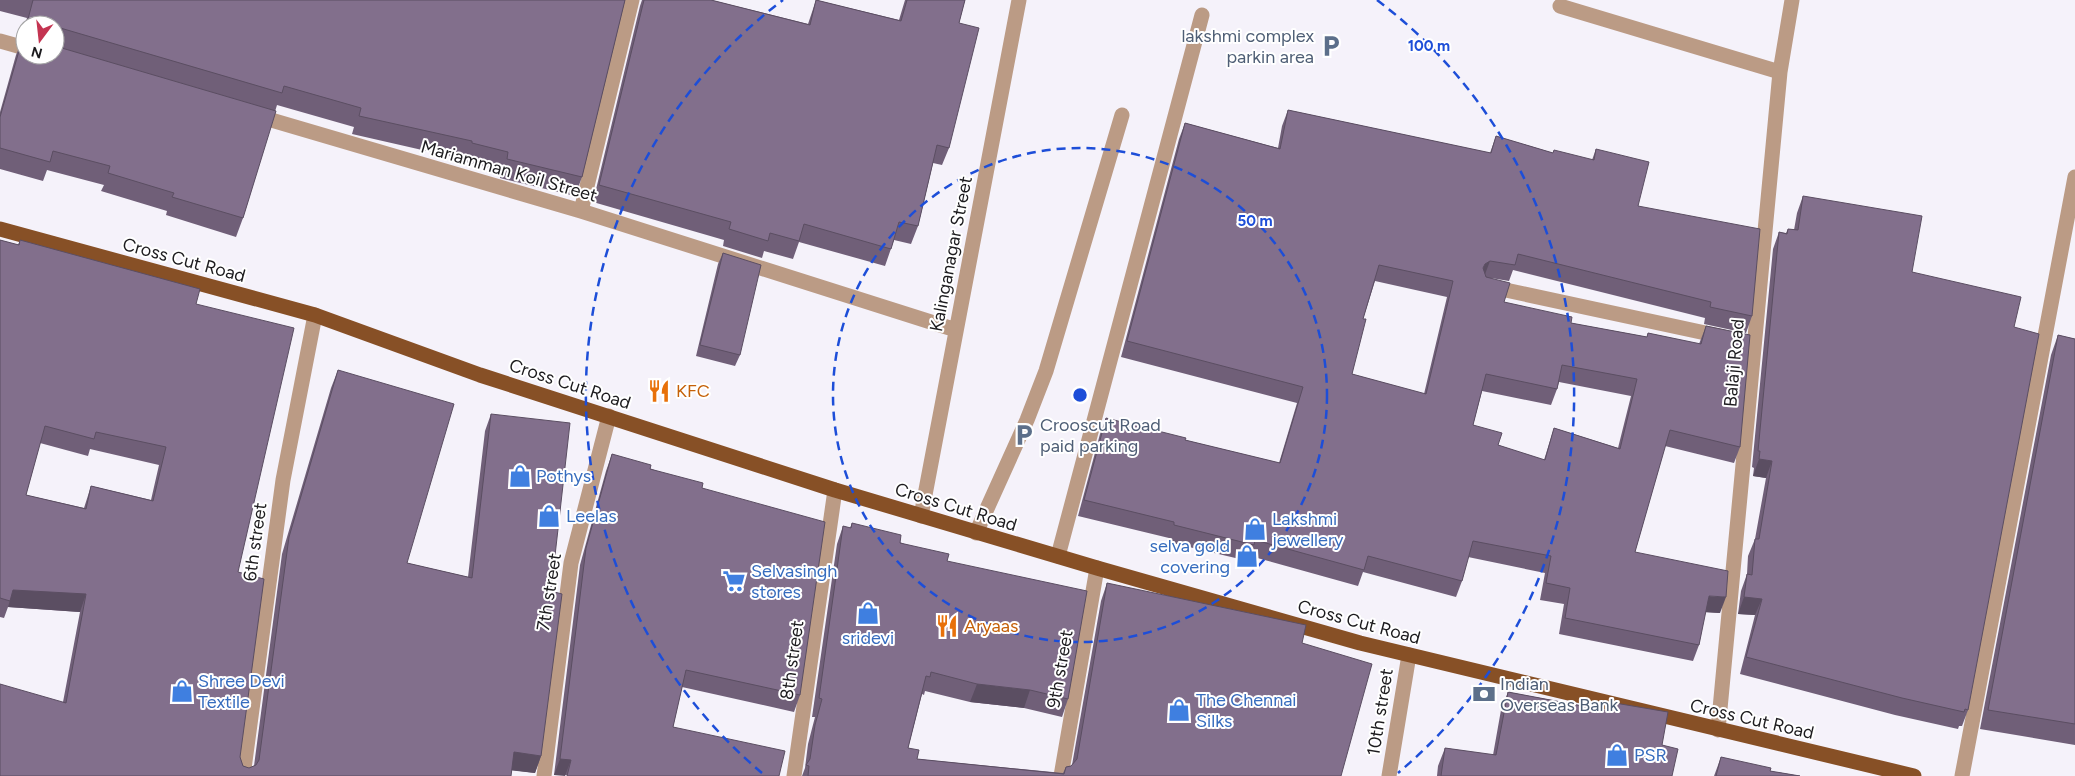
<svg xmlns="http://www.w3.org/2000/svg" width="2075" height="776" viewBox="0 0 2075 776" font-family="Figtree,sans-serif">
<rect width="100%" height="100%" fill="#f5f2fa"/>
<g fill="none" stroke-linecap="round" stroke-linejoin="round">
<path stroke="#bb9b85" stroke-width="15" d="M 1560,6 L 1780,72
M 0,41 L 25,48
M 254,115 L 581,211 L 956,330
M 581,211 L 632,0
M 1487,286 L 1724,337
M 921,516 L 1019,0
M 976,533 L 1027,420 L 1046,371 L 1122,115
M 1058,556 L 1202,15
M 1718,730 L 1780,72 L 1792,0
M 243,776 L 283,480 L 315,315
M 544,776 L 571,563 L 609,416
M 794,776 L 835,490
M 1061,776 L 1097,568
M 1389,776 L 1409,655
M 1962,776 L 2075,177"/>
<path stroke="#875026" stroke-width="15" d="M 0,229 L 315,315 L 480,375 L 835,490 L 1097,568 L 1360,643 L 1914,776"/>
</g>
<path fill="#705f78" fill-rule="evenodd" d="M 0,0 L 625,0 L 582,177 L 575,196 L 500,178 L 501,171 L 465,162 L 466,160 L 352,134 L 354,127 L 277,105 L 243,218 L 236,237 L 166,215 L 167,211 L 101,191 L 104,185 L 47,170 L 43,181 L 0,169 L 0,112 L 16,55 L 23,38 L 21,37 L 27,18 L 0,11 ZM 25,25 L 55,25 L 55,55 L 25,55 Z
M 642,0 L 711,0 L 808,24 L 816,0 L 899,20 L 905,0 L 965,0 L 959,23 L 949,148 L 942,165 L 933,163 L 918,226 L 911,244 L 894,240 L 885,266 L 799,242 L 793,259 L 764,251 L 762,258 L 723,246 L 724,240 L 593,202 L 640,6 Z
M 1288,110 L 1490,153 L 1496,136 L 1553,153 L 1592,160 L 1596,149 L 1638,206 L 1752,316 L 1746,333 L 1704,324 L 1705,318 L 1513,270 L 1509,281 L 1491,278 L 1504,302 L 1571,323 L 1647,337 L 1648,333 L 1699,344 L 1706,326 L 1740,447 L 1734,463 L 1665,446 L 1635,552 L 1720,613 L 1705,612 L 1699,645 L 1693,661 L 1559,634 L 1564,604 L 1540,600 L 1545,573 L 1468,557 L 1462,581 L 1456,597 L 1363,572 L 1358,586 L 1250,556 L 1248,561 L 1168,542 L 1169,538 L 1078,516 L 1100,434 L 1106,418 L 1185,440 L 1279,463 L 1297,403 L 1121,357 L 1179,139 L 1185,123 L 1278,148 L 1282,126 ZM 1375,281 L 1447,297 L 1424,394 L 1352,374 L 1363,319 ZM 1559,382 L 1631,396 L 1618,448 L 1554,428 L 1544,460 L 1498,445 L 1473,425 L 1482,391 L 1551,405 L 1557,389 Z
M 1803,196 L 1912,272 L 2014,327 L 1968,710 L 1962,726 L 1959,726 L 1958,729 L 1895,715 L 1740,674 L 1755,615 L 1738,614 L 1741,591 L 1747,574 L 1748,556 L 1755,539 L 1766,478 L 1753,476 L 1754,468 L 1752,467 L 1773,249 L 1779,232 L 1786,233 L 1788,229 L 1794,230 L 1797,213 Z
M 0,240 L 18,245 L 20,240 L 196,304 L 238,572 L 240,757 L 243,766 L 249,768 L 254,766 L 282,554 L 331,388 L 338,370 L 407,563 L 468,577 L 485,431 L 491,414 L 551,591 L 541,756 L 535,773 L 512,770 L 0,776 L 63,702 L 80,612 L 8,607 L 4,618 L 0,617 ZM 40,443 L 88,456 L 90,449 L 159,465 L 151,500 L 91,486 L 84,508 L 26,495 Z
M 723,253 L 740,355 L 735,366 L 696,356 L 718,264 Z
M 2058,335 L 2075,339 L 2075,745 L 1980,729 L 2051,355 Z
M 612,454 L 702,488 L 800,695 L 794,712 L 682,687 L 673,727 L 779,776 L 554,775 L 580,565 L 606,471 Z
M 852,523 L 947,561 L 1068,699 L 1062,717 L 1024,708 L 970,702 L 925,691 L 924,695 L 922,694 L 908,748 L 917,759 L 1063,773 L 1066,767 L 1071,766 L 1072,765 L 1101,601 L 1107,583 L 1302,643 L 1341,776 L 802,776 L 805,768 L 808,744 L 815,717 L 812,717 L 837,544 L 843,526 L 850,528 Z
M 1508,692 L 1612,711 L 1615,703 L 1662,745 L 1672,776 L 1437,776 L 1438,766 L 1445,748 L 1493,755 L 1501,710 Z
M 1721,757 L 1770,771 L 1800,776 L 1714,776 Z"/>
<path fill="#5b4e62" d="M 1490,261 L 1484,277 L 1479,280 L 1485,264 Z
M 1759,459 L 1772,461 L 1766,478 L 1753,476 Z
M 13,590 L 86,594 L 80,612 L 8,607 Z
M 1709,596 L 1726,597 L 1720,613 L 1703,612 Z
M 1744,597 L 1762,599 L 1755,615 L 1738,614 Z
M 977,684 L 1030,690 L 1024,708 L 970,702 Z
M 514,752 L 541,756 L 535,773 L 508,770 Z
M 560,759 L 571,760 L 565,776 L 554,775 Z"/>
<path fill="#826f8c" stroke="#5b4e62" fill-rule="evenodd" d="M 33,0 L 625,0 L 582,177 L 507,159 L 508,152 L 472,143 L 472,141 L 359,116 L 361,108 L 284,86 L 282,93 L 57,27 L 55,27 L 55,25 L 40,25 L 38,22 L 28,19 Z
M 644,0 L 711,0 L 810,25 L 816,0 L 901,21 L 907,0 L 965,0 L 959,23 L 979,28 L 949,148 L 937,145 L 918,226 L 899,222 L 891,249 L 804,224 L 799,241 L 770,233 L 768,241 L 729,229 L 731,222 L 599,185 Z
M 23,37 L 25,37 L 25,55 L 55,55 L 55,46 L 276,111 L 243,218 L 172,197 L 174,193 L 108,173 L 110,166 L 53,151 L 50,162 L 0,148 L 0,117 Z
M 1288,110 L 1491,153 L 1496,136 L 1553,153 L 1554,150 L 1594,160 L 1596,149 L 1649,162 L 1638,206 L 1760,229 L 1752,316 L 1710,307 L 1711,302 L 1518,254 L 1515,265 L 1490,261 L 1485,264 L 1483,268 L 1486,277 L 1510,283 L 1504,302 L 1572,317 L 1571,323 L 1647,337 L 1648,333 L 1701,344 L 1706,326 L 1750,335 L 1740,447 L 1670,430 L 1635,552 L 1728,571 L 1726,597 L 1709,596 L 1699,645 L 1565,618 L 1570,588 L 1546,583 L 1551,556 L 1473,541 L 1462,581 L 1368,556 L 1364,570 L 1255,540 L 1254,545 L 1174,525 L 1174,522 L 1084,500 L 1106,418 L 1186,438 L 1185,440 L 1280,463 L 1303,387 L 1127,341 L 1185,123 L 1280,149 ZM 1379,265 L 1453,281 L 1426,394 L 1352,374 L 1366,319 L 1363,319 ZM 1562,365 L 1637,379 L 1620,449 L 1554,428 L 1545,460 L 1498,445 L 1502,433 L 1473,425 L 1486,374 L 1557,389 Z
M 1803,196 L 1922,216 L 1912,272 L 2021,297 L 2014,327 L 2039,334 L 1968,710 L 1965,709 L 1964,712 L 1902,698 L 1746,657 L 1762,599 L 1744,597 L 1747,574 L 1752,575 L 1755,539 L 1759,539 L 1772,461 L 1759,459 L 1760,451 L 1758,451 L 1779,232 L 1787,234 L 1788,229 L 1798,230 Z
M 0,240 L 19,245 L 20,240 L 200,289 L 196,304 L 294,328 L 238,572 L 264,579 L 240,757 L 243,766 L 249,768 L 256,765 L 259,760 L 289,537 L 338,370 L 454,404 L 407,563 L 472,578 L 491,414 L 570,423 L 551,591 L 562,594 L 541,756 L 514,752 L 511,776 L 0,776 L 0,684 L 66,703 L 86,594 L 13,590 L 10,601 L 0,598 ZM 45,426 L 94,439 L 96,432 L 166,447 L 153,501 L 91,486 L 86,509 L 26,495 Z
M 723,253 L 761,265 L 740,355 L 700,345 Z
M 2058,335 L 2075,339 L 2075,724 L 1988,710 Z
M 612,454 L 651,465 L 650,469 L 703,483 L 702,488 L 825,522 L 800,695 L 686,670 L 673,727 L 785,751 L 779,776 L 567,776 L 571,760 L 560,759 L 586,548 Z
M 852,523 L 901,535 L 900,543 L 949,554 L 947,561 L 1087,591 L 1068,699 L 1030,690 L 977,684 L 931,672 L 930,677 L 926,676 L 908,748 L 919,750 L 917,759 L 1064,774 L 1066,767 L 1071,766 L 1077,759 L 1107,583 L 1306,625 L 1302,643 L 1372,664 L 1341,776 L 808,776 L 809,766 L 806,765 L 810,759 L 815,725 L 822,699 L 819,698 L 843,526 L 851,528 Z
M 1508,692 L 1614,712 L 1615,703 L 1668,712 L 1662,745 L 1678,749 L 1672,776 L 1441,776 L 1445,748 L 1496,755 Z
M 1721,757 L 1771,768 L 1770,771 L 1800,776 L 1716,776 Z"/>
<g fill="none" stroke="#1d4ed8" stroke-width="2.5" stroke-dasharray="9 6">
<circle cx="1080" cy="395" r="247"/>
<path d="M762 773A494 494 0 0 1 783 0M1377 0A494 494 0 0 1 1398 773"/>
</g>
<defs>
<symbol id="parking-bare" viewBox="-9 -9 18 18"><path d="M-3.5-5.5H1a3.5 3.5 0 0 1 0 7H-1V5.5H-3.5ZM-1-3.4V-.6H.8a1.4 1.4 0 0 0 0-2.8Z" fill="#5c6f8a" stroke="#fff" stroke-width="2.5" paint-order="stroke"/></symbol>
<symbol id="restaurant-bare" viewBox="-9 -9 18 18"><path d="M-5-6h1v4h1v-4h1v4h1v-4h1v5L-1.5 .5V6h-2V.5L-5-1ZM5-6V6H3V1.5H1.5Q1.5-4 5-6Z" fill="#e8710a" stroke="#fff" stroke-width="2.5" paint-order="stroke"/></symbol>
<symbol id="shop-bare" viewBox="-9 -9 18 18"><path d="M-5-2.5h2.3a2.7 3.5 0 0 1 5.4 0H5L5.5 6h-11ZM-1.5-2.5h3a1.5 2.3 0 0 0-3 0Z" fill="#3f7fe0" stroke="#fff" stroke-width="2.5" paint-order="stroke"/></symbol>
<symbol id="supermarket-bare" viewBox="-9 -9 18 18"><path d="M-6-5.5h2.5l.6 2H6L4.5 2H-2.5L-4.4-4H-6ZM-1.5 3.2a1.3 1.3 0 1 0 .1 0ZM3 3.2a1.3 1.3 0 1 0 .1 0Z" fill="#3f7fe0" stroke="#fff" stroke-width="2.5" paint-order="stroke"/></symbol>
<symbol id="bank-bare" viewBox="-9 -9 18 18"><path d="M-6-4H6V4H-6ZM0-2.3a2.3 2.3 0 1 0 0 4.6a2.3 2.3 0 1 0 0-4.6Z" fill="#5c6f8a" stroke="#fff" stroke-width="2.5" paint-order="stroke"/></symbol>
</defs>
<g fill-rule="evenodd">
<use href="#parking-bare" x="1315" y="30" width="32" height="32"/>
<use href="#restaurant-bare" x="643" y="375" width="32" height="32"/>
<use href="#parking-bare" x="1008" y="419" width="32" height="32"/>
<use href="#shop-bare" x="504" y="460" width="32" height="32"/>
<use href="#shop-bare" x="533" y="500" width="32" height="32"/>
<use href="#shop-bare" x="1239" y="513" width="32" height="32"/>
<use href="#shop-bare" x="1231" y="540" width="32" height="32"/>
<use href="#supermarket-bare" x="718" y="565" width="32" height="32"/>
<use href="#shop-bare" x="852" y="597" width="32" height="32"/>
<use href="#restaurant-bare" x="931" y="610" width="32" height="32"/>
<use href="#shop-bare" x="166" y="675" width="32" height="32"/>
<use href="#bank-bare" x="1468" y="678" width="32" height="32"/>
<use href="#shop-bare" x="1163" y="694" width="32" height="32"/>
<use href="#shop-bare" x="1601" y="739" width="32" height="32"/>
</g>
<g text-anchor="middle" dominant-baseline="central" stroke-width="4" stroke-linejoin="round" paint-order="stroke">
<g font-size="18" fill="#4e5e75" stroke="#fff" text-anchor="start">
<text x="1314" y="36" text-anchor="end">lakshmi complex<tspan x="1314" dy="21">parkin area</tspan></text>
<text x="1040" y="425">Crooscut Road<tspan x="1040" dy="21">paid parking</tspan></text>
<text x="1500" y="684">Indian<tspan x="1500" dy="21">Overseas Bank</tspan></text>
</g>
<g font-size="18" fill="#1c1b1e" stroke="#fff">
<text transform="translate(509 171) rotate(16)">Mariamman Koil Street</text>
<text transform="translate(951 254) rotate(-79)">Kalinganagar Street</text>
<text transform="translate(184 260) rotate(15)">Cross Cut Road</text>
<text transform="translate(1734 363) rotate(-85)">Balaji Road</text>
<text transform="translate(570 384) rotate(18)">Cross Cut Road</text>
<text transform="translate(956 507) rotate(17)">Cross Cut Road</text>
<text transform="translate(255 542) rotate(-82)">6th street</text>
<text transform="translate(549 592) rotate(-81)">7th street</text>
<text transform="translate(1359 622) rotate(15)">Cross Cut Road</text>
<text transform="translate(792 660) rotate(-82)">8th street</text>
<text transform="translate(1060 669) rotate(-80)">9th street</text>
<text transform="translate(1380 712) rotate(-81)">10th street</text>
<text transform="translate(1752 719) rotate(13)">Cross Cut Road</text>
</g>
<g font-size="18" fill="#c56008" stroke="#fff" text-anchor="start">
<text x="676" y="391">KFC</text>
<text x="964" y="626">Aryaas</text>
</g>
<g font-size="18" fill="#366cbe" stroke="#fff" text-anchor="start">
<text x="536" y="476">Pothys</text>
<text x="566" y="516">Leelas</text>
<text x="1272" y="519">Lakshmi<tspan x="1272" dy="21">jewellery</tspan></text>
<text x="1230" y="546" text-anchor="end">selva gold<tspan x="1230" dy="21">covering</tspan></text>
<text x="751" y="571">Selvasingh<tspan x="751" dy="21">stores</tspan></text>
<text x="868" y="638" text-anchor="middle">sridevi</text>
<text x="198" y="681">Shree Devi<tspan x="198" dy="21">Textile</tspan></text>
<text x="1196" y="700">The Chennai<tspan x="1196" dy="21">Silks</tspan></text>
<text x="1634" y="755">PSR</text>
</g>
</g>
<circle cx="1080" cy="395" r="8" fill="#1d4ed8" stroke="#fff" stroke-width="2.5"/>
<g font-size="15" text-anchor="middle" font-weight="bold" fill="#1d4ed8" stroke="#fff" stroke-width="4" stroke-linejoin="round" paint-order="stroke">
<text x="1429" y="51">100 m</text>
<text x="1255" y="226">50 m</text>
</g>
<g transform="translate(40 40) rotate(195)"><circle r="24" fill="#ffffff" stroke="#a4a4a5"/>
<path d="M0-4L9 19L0 12L-9 19Z" fill="#c43451"/>
<text y="-8" font-size="14" font-weight="bold" text-anchor="middle" fill="#1c1b1e">N</text>
</g>
</svg>
